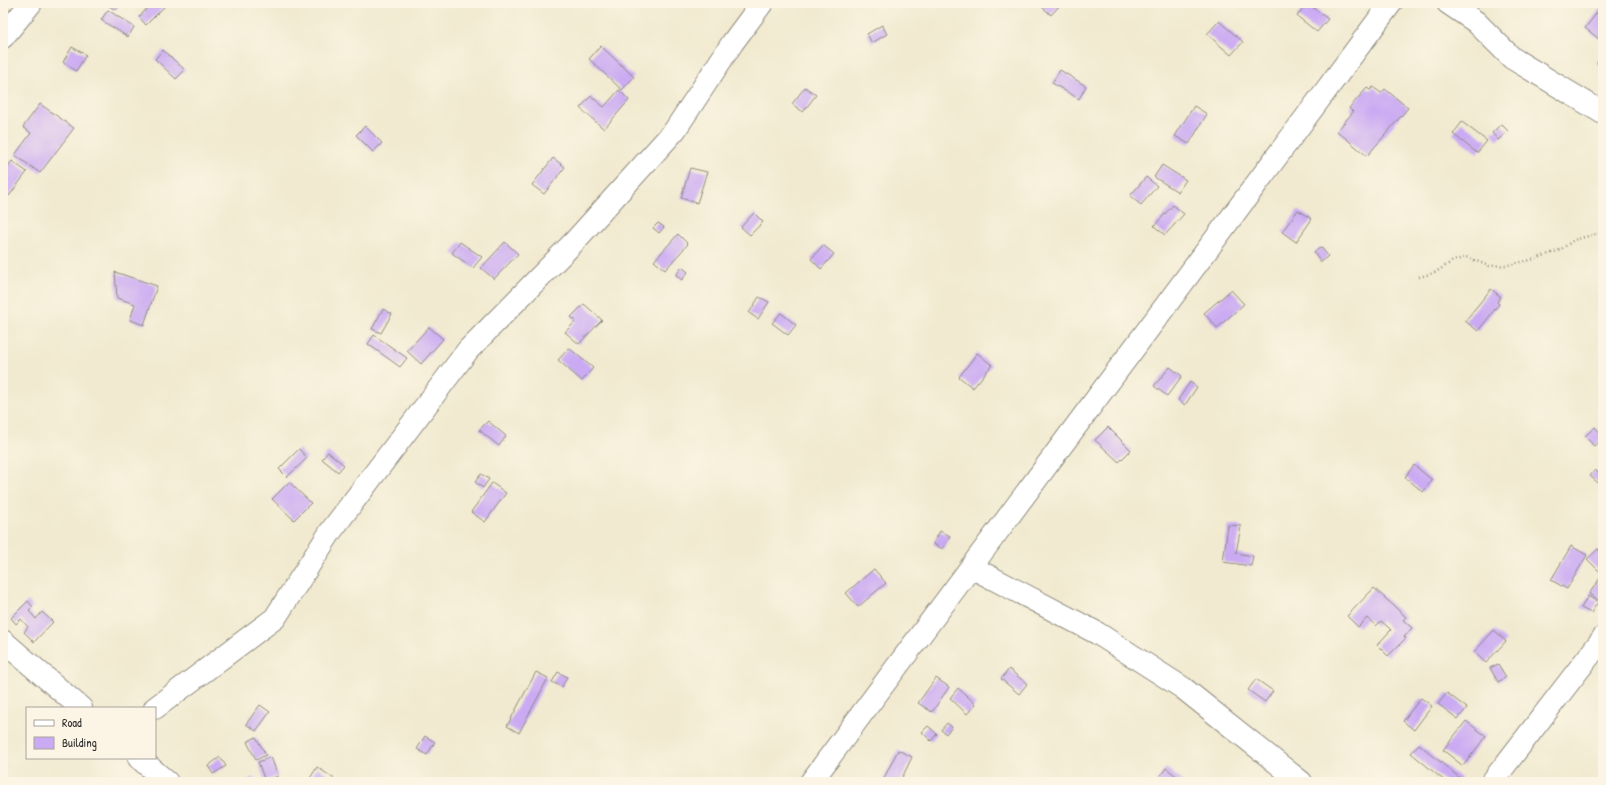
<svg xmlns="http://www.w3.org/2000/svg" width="1606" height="785" viewBox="0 0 1606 785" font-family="'Patrick Hand',sans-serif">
<rect width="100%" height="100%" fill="#fcf5e5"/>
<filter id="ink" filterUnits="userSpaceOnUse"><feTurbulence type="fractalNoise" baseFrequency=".025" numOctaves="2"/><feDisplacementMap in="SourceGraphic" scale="8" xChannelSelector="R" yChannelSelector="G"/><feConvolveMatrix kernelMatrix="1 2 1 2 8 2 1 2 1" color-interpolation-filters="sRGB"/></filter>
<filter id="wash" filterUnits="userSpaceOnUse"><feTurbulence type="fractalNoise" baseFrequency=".012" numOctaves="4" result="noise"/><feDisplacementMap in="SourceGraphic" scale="16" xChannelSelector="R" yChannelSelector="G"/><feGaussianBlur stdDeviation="0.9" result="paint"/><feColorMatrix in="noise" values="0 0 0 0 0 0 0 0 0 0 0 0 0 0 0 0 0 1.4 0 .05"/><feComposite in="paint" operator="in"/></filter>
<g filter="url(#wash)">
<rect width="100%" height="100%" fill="#f1ead0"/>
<g id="blocks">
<path fill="#caaaf3" d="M 104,3 L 120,3 L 116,10 Z
M 152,3 L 160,3 L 165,6 L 146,25 L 139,17 Z
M 1044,3 L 1062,3 L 1051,15 L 1041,6 Z
M 1307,3 L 1328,19 L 1317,32 L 1297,16 Z
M 1603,5 L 1603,34 L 1599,39 L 1585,28 Z
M 108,10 L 134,27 L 128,37 L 101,20 Z
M 1219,21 L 1243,42 L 1231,55 L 1207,34 Z
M 882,25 L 887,34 L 872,43 L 867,34 Z
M 601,46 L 634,77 L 622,90 L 589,59 Z
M 72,47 L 86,55 L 76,71 L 63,62 Z
M 163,50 L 185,70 L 176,79 L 155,59 Z
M 1603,55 L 1603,67 L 1597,63 Z
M 1060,70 L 1086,86 L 1079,99 L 1052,83 Z
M 805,87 L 816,95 L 803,112 L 792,104 Z
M 1373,87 L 1381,93 L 1385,89 L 1408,108 L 1367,156 L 1337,131 L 1353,112 L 1349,108 L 1367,88 L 1370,90 Z
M 619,90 L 629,100 L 604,129 L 580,108 L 591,96 L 604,107 Z
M 40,104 L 74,128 L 40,173 L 15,155 L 31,133 L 23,127 Z
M 1194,106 L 1207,114 L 1189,144 L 1175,136 Z
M 1462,122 L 1487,141 L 1477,153 L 1453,134 Z
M 1501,124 L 1508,131 L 1498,140 L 1492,133 Z
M 365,126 L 382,143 L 373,152 L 356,135 Z
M 553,158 L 565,167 L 544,194 L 532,185 Z
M 12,161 L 27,172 L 9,196 L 3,191 L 3,173 Z
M 1162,165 L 1186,180 L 1178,192 L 1154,177 Z
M 690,168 L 707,172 L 697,203 L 681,198 Z
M 1146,177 L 1157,186 L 1141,205 L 1130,196 Z
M 1173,205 L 1184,214 L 1165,235 L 1154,226 Z
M 1298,210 L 1312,219 L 1296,242 L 1282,232 Z
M 754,213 L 763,222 L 750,235 L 741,227 Z
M 658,223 L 664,227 L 659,233 L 653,228 Z
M 678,234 L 688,244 L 665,270 L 654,261 Z
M 460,242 L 482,257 L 473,268 L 452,253 Z
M 505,242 L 518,254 L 494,279 L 481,268 Z
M 823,245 L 834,254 L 821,269 L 811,259 Z
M 1321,247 L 1328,256 L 1321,262 L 1314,252 Z
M 682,267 L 688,272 L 682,280 L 676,275 Z
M 115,272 L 157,286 L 144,325 L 130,320 L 135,304 L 117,298 Z
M 1491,289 L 1501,297 L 1497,302 L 1499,304 L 1478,331 L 1465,321 Z
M 1231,290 L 1244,304 L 1217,328 L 1204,313 Z
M 759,297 L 769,302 L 758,319 L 749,313 Z
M 584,304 L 602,320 L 579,344 L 565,332 L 576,321 L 571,317 Z
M 383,309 L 392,314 L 381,333 L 372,329 Z
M 781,313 L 796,325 L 788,335 L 772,323 Z
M 429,327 L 443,339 L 421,364 L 407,351 Z
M 374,335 L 407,358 L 400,367 L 368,344 Z
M 569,348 L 593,368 L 582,381 L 558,360 Z
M 977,353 L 992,365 L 973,388 L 959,377 Z
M 1170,367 L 1182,376 L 1167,396 L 1154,386 Z
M 1190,382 L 1197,387 L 1185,405 L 1178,400 Z
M 488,421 L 506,436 L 499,446 L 479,430 Z
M 1108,427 L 1131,450 L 1119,462 L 1095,440 Z
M 1595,427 L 1603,436 L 1603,439 L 1594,446 L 1585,436 Z
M 299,449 L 307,458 L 287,477 L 279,469 Z
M 328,452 L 344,465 L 338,472 L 322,459 Z
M 1414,465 L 1432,480 L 1423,492 L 1405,477 Z
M 1595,470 L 1603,477 L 1598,483 L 1590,476 Z
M 481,474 L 489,479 L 483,488 L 475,482 Z
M 289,482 L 311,503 L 294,520 L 272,499 Z
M 492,483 L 506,493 L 485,522 L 471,512 Z
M 1228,525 L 1241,526 L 1236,553 L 1253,556 L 1251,566 L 1223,562 Z
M 940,531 L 950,536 L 943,549 L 933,544 Z
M 1571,546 L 1587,555 L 1567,589 L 1551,580 Z
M 1598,549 L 1603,555 L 1603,575 L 1587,559 Z
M 874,569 L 886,583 L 858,607 L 846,593 Z
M 1600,578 L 1603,580 L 1603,592 L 1598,600 L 1589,594 Z
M 1374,588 L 1406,617 L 1403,620 L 1412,628 L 1404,637 L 1406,638 L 1388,656 L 1377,645 L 1391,630 L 1388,627 L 1381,621 L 1376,626 L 1367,618 L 1358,627 L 1347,616 Z
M 1588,596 L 1598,602 L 1591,613 L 1581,608 Z
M 28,601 L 33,607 L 29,611 L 36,619 L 42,612 L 53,622 L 34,642 L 24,632 L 28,627 L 21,619 L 16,624 L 11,618 Z
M 1494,630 L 1506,641 L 1486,663 L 1474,652 Z
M 1498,664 L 1506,677 L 1498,682 L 1490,668 Z
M 1009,669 L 1027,684 L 1019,694 L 1001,679 Z
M 536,672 L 548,678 L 519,733 L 507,726 Z
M 558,672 L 567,677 L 562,687 L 552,682 Z
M 936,678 L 949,687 L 932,712 L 918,703 Z
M 1256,679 L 1273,691 L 1265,702 L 1248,690 Z
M 958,688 L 976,704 L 967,714 L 950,698 Z
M 1447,693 L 1467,708 L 1458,719 L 1438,704 Z
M 1421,698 L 1432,706 L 1414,730 L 1403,721 Z
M 260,705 L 270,712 L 256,731 L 246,724 Z
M 1466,721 L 1486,736 L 1463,766 L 1443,750 Z
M 947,723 L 952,727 L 946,734 L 941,730 Z
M 928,726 L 937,734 L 931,741 L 922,732 Z
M 425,736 L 435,742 L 427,755 L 417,749 Z
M 256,737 L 266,755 L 256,760 L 247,742 Z
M 1419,744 L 1461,779 L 1458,782 L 1446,782 L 1411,753 Z
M 898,750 L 912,757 L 900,782 L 882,782 Z
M 220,757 L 226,766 L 213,774 L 208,766 Z
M 271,757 L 278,776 L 265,781 L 258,762 Z
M 317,767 L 339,782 L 312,782 L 309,780 Z
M 1166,768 L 1184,782 L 1156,782 Z
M 253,777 L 256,782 L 245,782 Z"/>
</g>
</g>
<g filter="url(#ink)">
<use href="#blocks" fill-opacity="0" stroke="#8e8a7e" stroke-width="1"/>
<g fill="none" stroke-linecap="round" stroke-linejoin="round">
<defs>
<path id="minor" d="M 1448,3 L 1476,22 L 1512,58 L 1603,113
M 3,37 L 31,3
M 971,567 L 1097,633 L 1183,688 L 1301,782
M 3,641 L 81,708
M 155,708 L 275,618 L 331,531 L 468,350 L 574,242 L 675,130 L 733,42 L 762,3
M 139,758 L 167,782
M 811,782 L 1391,3
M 1492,782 L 1603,638"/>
</defs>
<use href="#minor" stroke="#8e8a7e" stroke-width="24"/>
<path stroke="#8e8a7e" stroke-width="2.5" stroke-dasharray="1 3" stroke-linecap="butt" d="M 1419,277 L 1434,273 L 1453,261 L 1466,257 L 1489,266 L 1508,265 L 1535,259 L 1560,250 L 1574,240 L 1603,232"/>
<use href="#minor" stroke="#fff" stroke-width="22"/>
</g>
</g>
<rect width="1606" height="785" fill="none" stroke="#fcf5e5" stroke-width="16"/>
<rect x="26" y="707" width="130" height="52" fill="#fcf5e5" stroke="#a8a49b"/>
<rect x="34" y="720" width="20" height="6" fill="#ffffff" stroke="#a8a49b"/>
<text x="62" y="727" font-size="12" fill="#2b2b2b">Road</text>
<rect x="34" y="737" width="20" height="12" fill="#caaaf3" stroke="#a8a49b"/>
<text x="62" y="747" font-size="12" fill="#2b2b2b">Building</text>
</svg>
